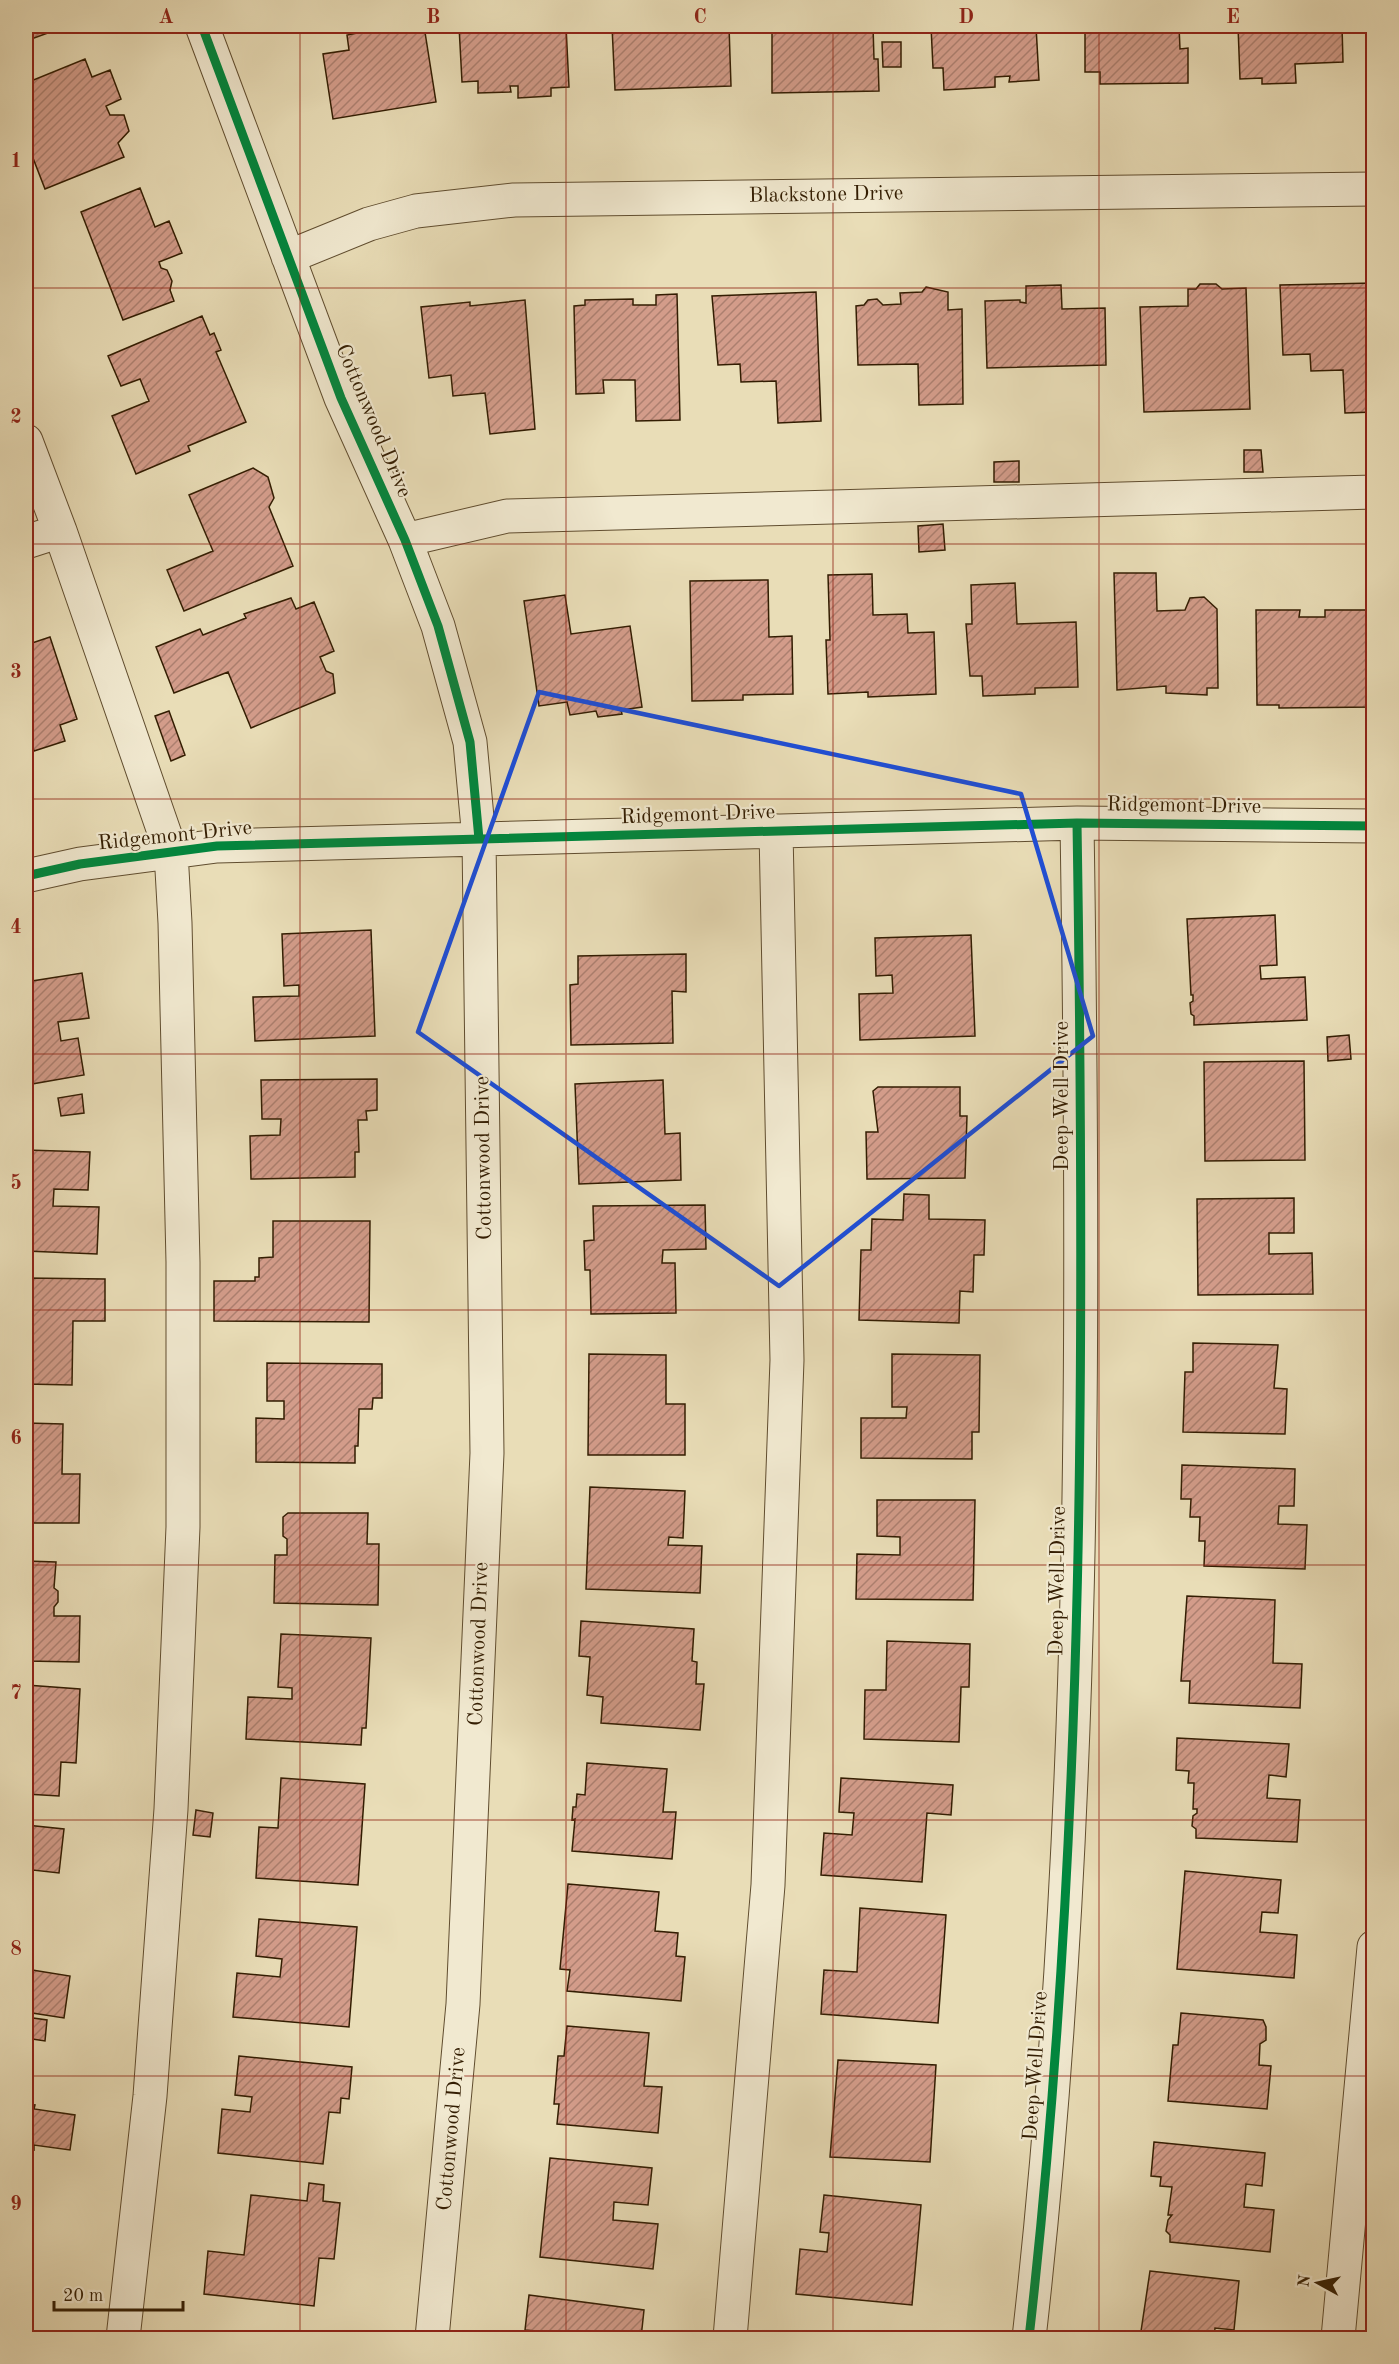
<svg xmlns="http://www.w3.org/2000/svg" width="1399" height="2364" viewBox="0 0 1399 2364" font-family="'Old Standard TT',serif">
<defs>
<pattern id="building-hatch" width="6" height="6" patternUnits="userSpaceOnUse" patternTransform="scale(1.5)"><rect width="6" height="6" fill="#d39c8a"/><path d="M-1 1l2-2M0 6l6-6M5 7l2-2" fill="none" stroke="#ac7f6f"/></pattern>
</defs>
<rect width="100%" height="100%" fill="#e9ddb7"/>
<filter id="stains"><feTurbulence type="fractalNoise" baseFrequency=".00333" numOctaves="4"/><feColorMatrix values="0 0 0 0 .2 0 0 0 0 .09 0 0 0 0 .02 0 0 0 .5 -.17"/></filter>
<radialGradient id="worn" r=".72"><stop offset=".6" stop-color="#630" stop-opacity="0"/><stop offset="1" stop-color="#630" stop-opacity=".3"/></radialGradient>
<path fill="url(#building-hatch)" stroke="#331d02" stroke-width="1.5" d="M 26,26 L 67,26 L 26,41 Z
M 372,26 L 424,26 L 436,102 L 333,119 L 323,54 L 349,50 L 347,35 L 373,30 Z
M 459,26 L 566,26 L 569,87 L 551,88 L 551,96 L 518,98 L 518,86 L 510,86 L 511,92 L 478,93 L 478,81 L 462,82 Z
M 612,26 L 729,26 L 731,86 L 615,90 Z
M 766,26 L 873,26 L 874,59 L 878,59 L 879,91 L 772,93 L 772,33 L 766,33 Z
M 931,26 L 1036,26 L 1039,80 L 1009,82 L 1010,76 L 995,77 L 995,87 L 944,90 L 943,68 L 933,68 Z
M 1085,26 L 1179,26 L 1180,49 L 1188,48 L 1188,83 L 1100,84 L 1100,72 L 1085,72 Z
M 1238,26 L 1342,26 L 1343,62 L 1295,64 L 1296,83 L 1262,84 L 1262,78 L 1240,79 Z
M 882,42 L 901,42 L 901,67 L 883,67 Z
M 85,59 L 92,77 L 110,70 L 121,99 L 106,106 L 110,115 L 124,115 L 129,131 L 118,143 L 124,157 L 45,189 L 26,140 L 26,83 Z
M 140,188 L 155,227 L 169,221 L 182,253 L 159,262 L 161,268 L 167,270 L 172,281 L 170,290 L 174,301 L 123,320 L 81,212 Z
M 1374,283 L 1374,412 L 1345,413 L 1343,370 L 1311,371 L 1310,354 L 1283,355 L 1280,285 Z
M 1200,284 L 1216,284 L 1222,289 L 1246,288 L 1250,409 L 1144,412 L 1140,307 L 1188,306 L 1188,289 L 1196,289 Z
M 1061,285 L 1062,309 L 1105,308 L 1106,365 L 987,368 L 985,301 L 1020,300 L 1020,302 L 1026,303 L 1026,286 Z
M 926,287 L 948,292 L 948,310 L 962,309 L 963,404 L 919,405 L 918,364 L 858,365 L 856,306 L 864,305 L 868,300 L 877,299 L 883,305 L 901,304 L 900,293 L 922,292 Z
M 816,292 L 821,421 L 778,423 L 776,381 L 741,382 L 740,364 L 718,365 L 712,296 Z
M 677,294 L 680,420 L 636,421 L 635,380 L 603,380 L 604,393 L 576,394 L 574,306 L 585,305 L 585,300 L 633,299 L 633,305 L 656,305 L 656,295 Z
M 525,300 L 535,429 L 490,434 L 485,393 L 453,396 L 451,375 L 429,378 L 421,307 L 470,302 L 470,306 Z
M 202,316 L 210,335 L 214,333 L 221,350 L 216,352 L 246,422 L 188,446 L 190,451 L 136,474 L 112,416 L 149,401 L 140,379 L 121,386 L 108,356 Z
M 1244,450 L 1261,450 L 1263,472 L 1244,472 Z
M 1019,461 L 1019,482 L 994,482 L 994,462 Z
M 253,468 L 268,477 L 274,498 L 269,507 L 293,566 L 184,611 L 167,570 L 213,551 L 189,495 Z
M 943,524 L 945,550 L 919,552 L 918,526 Z
M 1114,573 L 1156,573 L 1157,611 L 1185,610 L 1190,598 L 1204,597 L 1217,609 L 1218,688 L 1207,688 L 1207,695 L 1166,693 L 1166,686 L 1117,690 Z
M 872,574 L 873,615 L 907,614 L 908,633 L 934,632 L 936,694 L 868,697 L 868,692 L 828,694 L 826,640 L 830,640 L 828,575 Z
M 768,580 L 769,637 L 792,636 L 793,694 L 743,695 L 743,700 L 692,701 L 690,581 Z
M 1015,583 L 1017,624 L 1076,622 L 1078,687 L 1035,688 L 1035,694 L 983,696 L 982,676 L 970,676 L 966,624 L 972,624 L 971,585 Z
M 565,595 L 571,634 L 630,626 L 642,707 L 621,710 L 622,714 L 598,717 L 596,711 L 570,715 L 567,702 L 539,706 L 524,601 Z
M 291,598 L 296,609 L 314,602 L 334,651 L 320,657 L 326,671 L 333,674 L 335,693 L 251,728 L 228,672 L 174,693 L 156,647 L 200,629 L 203,635 L 246,618 L 244,614 Z
M 1256,610 L 1300,610 L 1299,617 L 1325,617 L 1325,610 L 1374,610 L 1374,707 L 1279,708 L 1279,705 L 1257,705 Z
M 50,637 L 77,719 L 60,725 L 65,741 L 34,751 L 29,735 L 26,736 L 26,645 Z
M 169,711 L 185,755 L 171,761 L 155,716 Z
M 1275,915 L 1277,965 L 1260,966 L 1261,979 L 1305,977 L 1307,1020 L 1194,1025 L 1194,1016 L 1191,1014 L 1190,1003 L 1193,1001 L 1193,995 L 1191,995 L 1187,919 Z
M 371,930 L 375,1036 L 255,1041 L 253,997 L 299,996 L 299,985 L 284,986 L 282,934 Z
M 971,935 L 975,1036 L 860,1040 L 859,994 L 893,993 L 892,975 L 876,976 L 875,938 Z
M 686,954 L 686,992 L 672,991 L 673,1043 L 571,1045 L 570,985 L 578,984 L 578,956 Z
M 82,973 L 89,1018 L 58,1022 L 61,1041 L 78,1038 L 84,1075 L 26,1085 L 26,982 Z
M 1349,1035 L 1351,1059 L 1328,1061 L 1327,1037 Z
M 1304,1061 L 1305,1160 L 1205,1161 L 1204,1062 Z
M 377,1079 L 377,1110 L 366,1111 L 367,1120 L 358,1120 L 359,1152 L 355,1152 L 355,1177 L 251,1179 L 250,1136 L 280,1135 L 281,1119 L 262,1119 L 261,1080 Z
M 663,1080 L 665,1134 L 680,1133 L 681,1180 L 579,1184 L 575,1084 Z
M 878,1087 L 960,1087 L 960,1116 L 967,1116 L 965,1178 L 867,1179 L 866,1132 L 878,1132 L 873,1091 Z
M 82,1094 L 84,1113 L 61,1116 L 58,1098 Z
M 26,1150 L 90,1152 L 88,1190 L 54,1189 L 53,1206 L 99,1207 L 97,1254 L 26,1251 Z
M 904,1194 L 929,1195 L 929,1219 L 985,1220 L 984,1255 L 974,1255 L 973,1292 L 960,1291 L 959,1323 L 859,1320 L 861,1250 L 871,1250 L 872,1219 L 903,1220 Z
M 1294,1198 L 1294,1233 L 1269,1233 L 1269,1254 L 1312,1253 L 1313,1294 L 1198,1295 L 1197,1199 Z
M 705,1205 L 706,1249 L 663,1250 L 662,1263 L 675,1263 L 676,1313 L 591,1314 L 590,1270 L 585,1270 L 584,1241 L 594,1240 L 593,1206 Z
M 273,1221 L 370,1221 L 369,1322 L 214,1321 L 214,1281 L 255,1281 L 255,1277 L 259,1277 L 259,1258 L 273,1257 Z
M 26,1278 L 105,1279 L 105,1321 L 73,1321 L 72,1385 L 26,1384 Z
M 1193,1343 L 1278,1345 L 1274,1388 L 1287,1389 L 1285,1434 L 1183,1432 L 1185,1372 L 1193,1372 Z
M 589,1354 L 666,1355 L 666,1404 L 685,1404 L 685,1455 L 588,1455 Z
M 892,1354 L 980,1355 L 979,1432 L 972,1432 L 972,1459 L 861,1458 L 861,1418 L 906,1418 L 907,1407 L 892,1407 Z
M 267,1363 L 382,1364 L 382,1398 L 373,1398 L 372,1409 L 359,1409 L 358,1446 L 355,1446 L 355,1463 L 256,1462 L 256,1418 L 284,1419 L 284,1401 L 267,1401 Z
M 26,1423 L 63,1424 L 62,1474 L 80,1474 L 79,1523 L 26,1523 Z
M 1182,1465 L 1295,1469 L 1294,1506 L 1279,1506 L 1278,1524 L 1307,1525 L 1305,1569 L 1204,1566 L 1205,1541 L 1199,1541 L 1200,1517 L 1190,1517 L 1191,1499 L 1181,1499 Z
M 590,1487 L 685,1491 L 683,1538 L 669,1537 L 668,1545 L 702,1546 L 700,1593 L 586,1589 Z
M 877,1500 L 975,1500 L 973,1600 L 856,1599 L 857,1554 L 900,1555 L 900,1537 L 877,1536 Z
M 288,1513 L 368,1513 L 367,1544 L 379,1544 L 378,1605 L 274,1603 L 275,1555 L 287,1555 L 287,1539 L 283,1536 L 283,1517 Z
M 26,1561 L 56,1562 L 54,1588 L 58,1591 L 58,1602 L 54,1607 L 54,1616 L 80,1616 L 79,1662 L 26,1661 Z
M 1187,1596 L 1275,1600 L 1273,1663 L 1302,1664 L 1300,1708 L 1189,1703 L 1190,1681 L 1181,1681 Z
M 581,1621 L 694,1629 L 692,1661 L 697,1662 L 696,1684 L 704,1684 L 700,1730 L 601,1723 L 603,1697 L 587,1695 L 590,1657 L 579,1656 Z
M 281,1634 L 371,1638 L 366,1728 L 362,1728 L 361,1745 L 246,1739 L 248,1697 L 292,1699 L 292,1688 L 278,1687 Z
M 887,1641 L 970,1644 L 969,1687 L 961,1687 L 959,1742 L 864,1739 L 865,1690 L 886,1690 Z
M 26,1685 L 80,1689 L 76,1763 L 61,1762 L 59,1796 L 26,1794 Z
M 1177,1738 L 1289,1744 L 1286,1777 L 1269,1775 L 1267,1798 L 1300,1800 L 1297,1842 L 1196,1838 L 1196,1829 L 1192,1826 L 1193,1816 L 1197,1813 L 1197,1809 L 1193,1809 L 1194,1783 L 1188,1783 L 1189,1771 L 1176,1770 Z
M 587,1763 L 667,1769 L 663,1812 L 676,1812 L 672,1859 L 572,1851 L 575,1819 L 572,1820 L 573,1807 L 576,1807 L 577,1794 L 585,1795 Z
M 281,1778 L 365,1784 L 358,1885 L 256,1878 L 259,1827 L 278,1828 Z
M 841,1778 L 953,1785 L 951,1815 L 927,1813 L 922,1882 L 821,1875 L 824,1833 L 852,1835 L 854,1813 L 839,1812 Z
M 196,1810 L 213,1813 L 210,1837 L 193,1835 Z
M 26,1825 L 64,1829 L 59,1873 L 33,1870 L 27,1923 Z
M 1185,1871 L 1281,1880 L 1278,1913 L 1262,1912 L 1260,1932 L 1297,1935 L 1294,1978 L 1177,1969 Z
M 568,1884 L 659,1892 L 655,1931 L 678,1933 L 676,1956 L 685,1957 L 681,2001 L 567,1991 L 570,1970 L 560,1969 Z
M 860,1908 L 946,1915 L 938,2023 L 821,2014 L 824,1970 L 857,1972 Z
M 259,1919 L 357,1927 L 349,2027 L 233,2017 L 237,1973 L 280,1977 L 282,1959 L 256,1956 Z
M 26,1969 L 70,1976 L 64,2018 L 26,2012 Z
M 1181,2013 L 1263,2020 L 1266,2027 L 1266,2040 L 1260,2044 L 1259,2065 L 1271,2066 L 1267,2109 L 1168,2101 L 1173,2045 L 1178,2045 Z
M 26,2017 L 47,2020 L 45,2041 L 26,2038 Z
M 567,2026 L 649,2033 L 644,2086 L 662,2087 L 658,2133 L 557,2124 L 559,2104 L 554,2104 L 558,2056 L 564,2056 Z
M 239,2056 L 352,2067 L 349,2099 L 341,2098 L 340,2113 L 329,2112 L 323,2164 L 218,2153 L 222,2109 L 250,2112 L 252,2097 L 235,2095 Z
M 838,2060 L 936,2065 L 930,2162 L 830,2157 Z
M 26,2104 L 35,2105 L 34,2109 L 75,2115 L 70,2150 L 34,2145 L 34,2150 L 26,2148 Z
M 1154,2142 L 1265,2153 L 1262,2186 L 1246,2184 L 1244,2207 L 1274,2210 L 1270,2252 L 1170,2242 L 1170,2235 L 1166,2231 L 1168,2220 L 1172,2215 L 1168,2215 L 1172,2187 L 1160,2186 L 1161,2177 L 1151,2176 Z
M 550,2158 L 652,2168 L 648,2205 L 614,2202 L 613,2220 L 658,2224 L 653,2269 L 540,2257 Z
M 309,2183 L 324,2185 L 323,2201 L 340,2203 L 334,2259 L 319,2258 L 314,2306 L 204,2294 L 208,2251 L 244,2255 L 251,2195 L 307,2201 Z
M 824,2195 L 921,2205 L 912,2305 L 796,2294 L 800,2249 L 827,2252 L 829,2233 L 820,2232 Z
M 1150,2271 L 1239,2281 L 1234,2330 L 1215,2328 L 1214,2338 L 1140,2338 Z
M 529,2295 L 644,2310 L 641,2338 L 534,2338 L 535,2331 L 525,2330 Z
M 232,2331 L 291,2338 L 231,2338 Z"/>
<g fill="none" stroke-linecap="round" stroke-linejoin="round">
<defs>
<path id="minor" d="M 202,26 L 341,398 L 405,540 L 438,626 L 470,742 L 479,839 L 487,1453 L 463,2004 L 432,2338
M 288,257 L 369,224 L 416,211 L 514,200 L 1374,189
M 26,441 L 60,531 L 171,852 L 175,923 L 183,1262 L 183,1527 L 171,1809 L 150,2096 L 123,2338
M 405,540 L 507,516 L 1374,492
M 26,542 L 60,531
M 26,876 L 80,864 L 217,846 L 1077,823 L 1374,826
M 730,2338 L 768,1885 L 787,1360 L 776,831
M 1029,2338 C 1086,1836 1085,1328 1077,823
M 1338,2338 L 1374,1947"/>
</defs>
<use href="#minor" stroke="#604d2f" stroke-width="35"/>
<use href="#minor" stroke="#f1e9d0" stroke-width="33"/>
<defs>
<path id="cycleway" d="M 202,26 L 341,398 L 405,540 L 438,626 L 470,742 L 479,839
M 26,876 L 80,864 L 217,846 L 1077,823 L 1374,826
M 1029,2338 C 1086,1836 1085,1328 1077,823"/>
</defs>
<use href="#cycleway" stroke="#f1e9d0" stroke-width="13"/>
<use href="#cycleway" stroke="#00873e" stroke-width="9"/>
</g>
<path fill="none" stroke="#1d4ed8" stroke-width="4.5" stroke-linejoin="round" d="M 539,692 L 1021,794 L 1093,1036 L 779,1286 L 418,1032 Z"/>
<path fill="none" stroke="#8f2418" stroke-width="1.5" stroke-opacity="0.55" d="M 300,26 L 300,2338M 566,26 L 566,2338M 833,26 L 833,2338M 1099,26 L 1099,2338M 26,288 L 1374,288M 26,544 L 1374,544M 26,799 L 1374,799M 26,1054 L 1374,1054M 26,1310 L 1374,1310M 26,1565 L 1374,1565M 26,1820 L 1374,1820M 26,2076 L 1374,2076"/>
<g text-anchor="middle" dominant-baseline="central" stroke-width="4.5" stroke-linejoin="round" paint-order="stroke">
<g font-size="21" fill="#331d02" stroke="#f1e9d0">
<text transform="translate(826 195) rotate(-1)">Blackstone Drive</text>
<text transform="translate(373 421) rotate(67)">Cottonwood Drive</text>
<text transform="translate(1184 806) rotate(1)">Ridgemont Drive</text>
<text transform="translate(698 815) rotate(-2)">Ridgemont Drive</text>
<text transform="translate(175 836) rotate(-6)">Ridgemont Drive</text>
<text transform="translate(1062 1096) rotate(-90)">Deep Well Drive</text>
<text transform="translate(484 1158) rotate(-91)">Cottonwood Drive</text>
<text transform="translate(1058 1581) rotate(-89)">Deep Well Drive</text>
<text transform="translate(479 1644) rotate(-88)">Cottonwood Drive</text>
<text transform="translate(1036 2066) rotate(-86)">Deep Well Drive</text>
<text transform="translate(452 2129) rotate(-85)">Cottonwood Drive</text>
</g>
</g>
<rect width="1399" height="2364" fill="none" stroke="#e9ddb7" stroke-width="66"/>
<g transform="translate(1318 2283) rotate(278)" stroke="#f1e9d0" stroke-width="4.5" paint-order="stroke">
<path d="M0-4.5L10 22L0 15L-10 22Z" fill="#331d02"/>
<text y="-9" font-size="16" font-weight="bold" text-anchor="middle" fill="#331d02">N</text>
</g>
<path d="M54 2301v9h129v-9" fill="none" stroke="#331d02" stroke-width="3"/>
<text x="63" y="2301" font-size="18" fill="#331d02" stroke="#f1e9d0" stroke-width="4.5" paint-order="stroke">20 m</text>
<rect x="33" y="33" width="1333" height="2298" fill="none" stroke="#8f2418" stroke-width="2"/>
<g font-size="20" text-anchor="middle" font-weight="bold" fill="#8f2418">
<text x="166" y="23">A</text>
<text x="433" y="23">B</text>
<text x="700" y="23">C</text>
<text x="966" y="23">D</text>
<text x="1233" y="23">E</text>
<text x="16" y="167">1</text>
<text x="16" y="423">2</text>
<text x="16" y="678">3</text>
<text x="16" y="933">4</text>
<text x="16" y="1189">5</text>
<text x="16" y="1444">6</text>
<text x="16" y="1699">7</text>
<text x="16" y="1955">8</text>
<text x="16" y="2210">9</text>
</g>
<rect width="100%" height="100%" filter="url(#stains)"/>
<rect width="100%" height="100%" fill="url(#worn)"/>
</svg>
